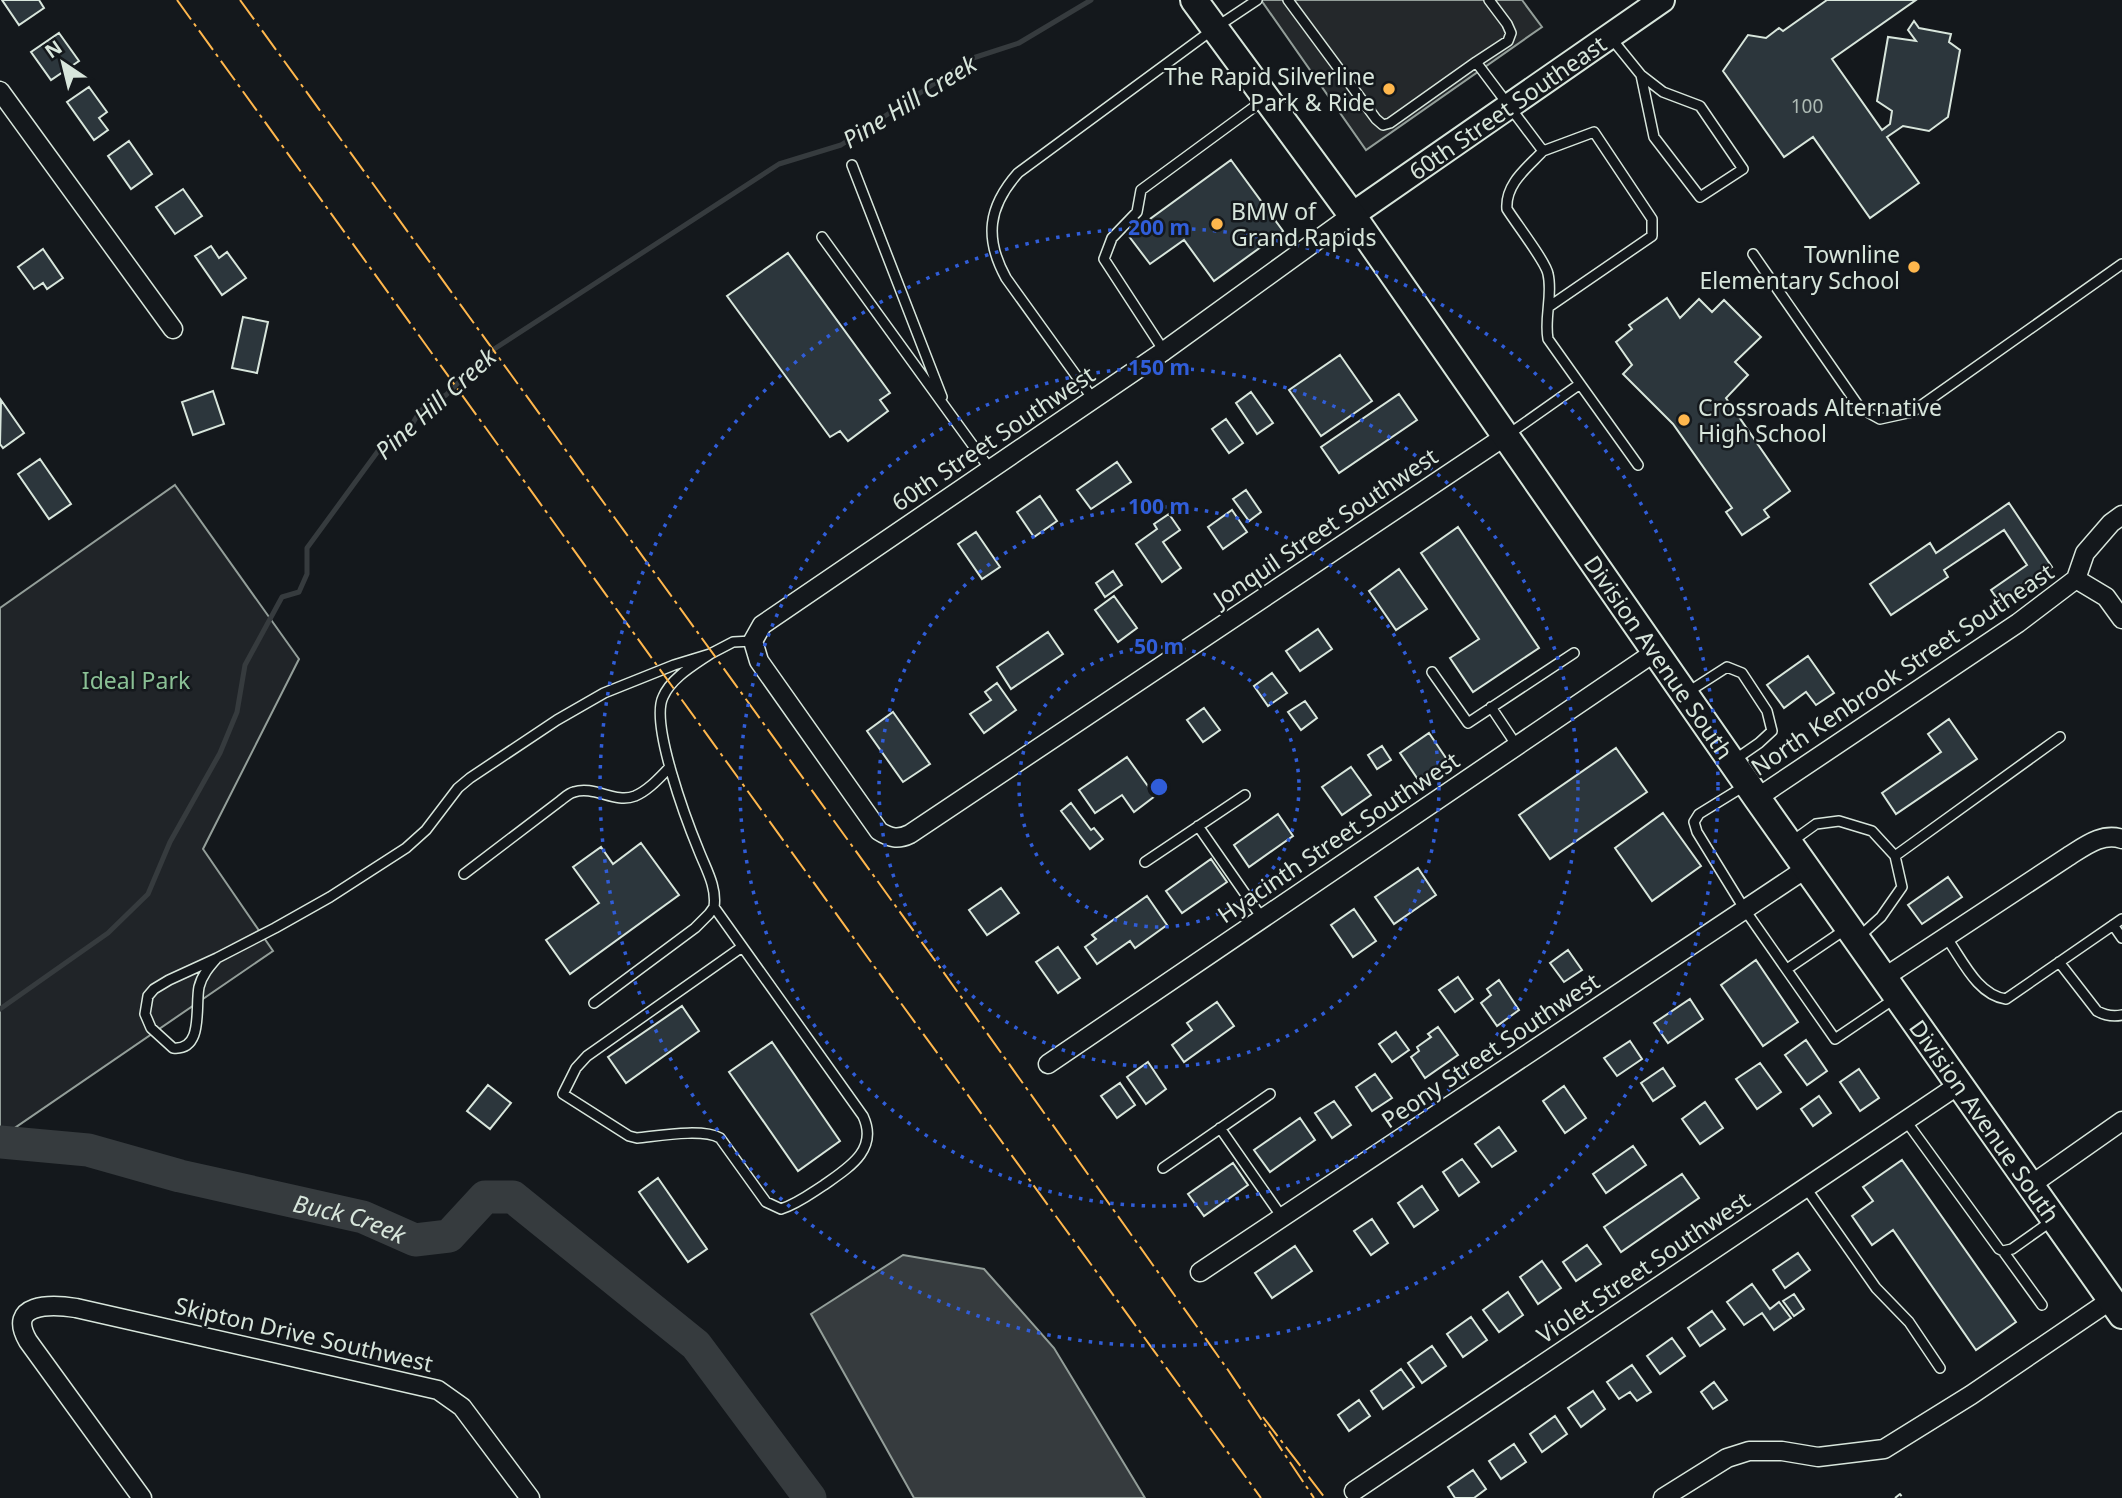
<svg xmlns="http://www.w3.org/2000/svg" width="2122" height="1498" viewBox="0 0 2122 1498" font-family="'Noto Sans',sans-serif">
<rect width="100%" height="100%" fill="#14181c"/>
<path fill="#202428" stroke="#939e99" stroke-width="2" d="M 175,485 L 299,659 L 203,849 L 273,951 L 0,1138 L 0,608 Z"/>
<path fill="#24282b" stroke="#939e99" stroke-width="2" d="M 1261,0 L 1522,0 L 1542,27 L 1366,150 Z"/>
<path fill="#363b3e" stroke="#939e99" stroke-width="2" d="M 903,1255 L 984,1269 L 1054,1348 L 1145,1498 L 914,1498 L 811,1314 Z"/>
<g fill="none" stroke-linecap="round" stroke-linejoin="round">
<path stroke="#363b3e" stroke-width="5" d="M 0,1009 L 108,933 L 148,894 L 170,842 L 220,753 L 237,712 L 245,665 L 282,597 L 299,592 L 307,574 L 307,548 L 381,447 L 407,433 L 420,411 L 446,395 L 488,353 L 779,164 L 841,145 L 973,58 L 1019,43 L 1091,0"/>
<path stroke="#363b3e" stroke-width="33" id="s1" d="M 0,1142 L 88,1150 L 180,1176 L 363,1217 L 415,1240 L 449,1236 L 485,1197 L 513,1197 L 696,1345 L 810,1498"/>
</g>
<path fill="#2c363c" stroke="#d8e6dc" stroke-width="2" d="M 2,0 L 39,0 L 44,8 L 19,25 Z
M 1827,0 L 1916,0 L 1832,59 L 1882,130 L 1890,124 L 1892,111 L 1877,101 L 1888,37 L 1916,41 L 1908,30 L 1914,21 L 1919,28 L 1951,34 L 1949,42 L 1960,50 L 1948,117 L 1929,131 L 1903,126 L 1887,137 L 1919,183 L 1870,218 L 1813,137 L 1784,157 L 1723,71 L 1748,35 L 1766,38 L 1779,28 L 1783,31 Z
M 59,33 L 79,61 L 51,80 L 31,52 Z
M 89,87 L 107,112 L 99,118 L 108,130 L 94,140 L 67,102 Z
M 129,141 L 152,174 L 131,189 L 108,156 Z
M 1231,160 L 1283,231 L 1214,281 L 1184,240 L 1150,264 L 1128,235 Z
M 183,189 L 202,216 L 175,234 L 156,207 Z
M 211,246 L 219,258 L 227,252 L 246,278 L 222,295 L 195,256 Z
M 43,249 L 63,278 L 47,289 L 43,283 L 34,289 L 18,267 Z
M 788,253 L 890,393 L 880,400 L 888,411 L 848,441 L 840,431 L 830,437 L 727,296 Z
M 1667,298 L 1680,318 L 1699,299 L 1712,312 L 1724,300 L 1761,337 L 1735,362 L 1748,375 L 1726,398 L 1790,491 L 1764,510 L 1769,517 L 1742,535 L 1726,512 L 1732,508 L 1673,424 L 1623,374 L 1632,365 L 1616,342 L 1632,329 L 1629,325 Z
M 243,317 L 268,322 L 257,373 L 232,368 Z
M 1340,355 L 1372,401 L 1321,436 L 1289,390 Z
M 213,391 L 224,424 L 193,435 L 182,402 Z
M 1251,392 L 1273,423 L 1257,434 L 1236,403 Z
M 1399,394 L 1417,420 L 1339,473 L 1321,447 Z
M 1,400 L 24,433 L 3,448 L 0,444 Z
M 1226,419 L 1243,443 L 1229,453 L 1212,429 Z
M 40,459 L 71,504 L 49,519 L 18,474 Z
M 1117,462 L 1131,482 L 1091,509 L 1077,490 Z
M 1246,490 L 1261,512 L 1249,521 L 1233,499 Z
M 1040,496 L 1057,521 L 1034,537 L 1017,512 Z
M 2009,503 L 2052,567 L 2000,603 L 1991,590 L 2027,565 L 2004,530 L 1944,570 L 1948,577 L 1891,615 L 1870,584 L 1930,543 L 1936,553 Z
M 1232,510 L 1247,532 L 1223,549 L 1208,527 Z
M 1169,514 L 1180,530 L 1163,542 L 1181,568 L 1162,582 L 1136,544 L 1157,529 L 1154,524 Z
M 1458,527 L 1539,648 L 1473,692 L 1450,658 L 1479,639 L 1421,553 Z
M 976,532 L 1000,567 L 982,579 L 958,544 Z
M 1399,569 L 1427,609 L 1396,630 L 1369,591 Z
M 1113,571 L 1122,585 L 1105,597 L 1096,583 Z
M 1114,596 L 1137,628 L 1118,642 L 1095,610 Z
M 1318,629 L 1332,649 L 1300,671 L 1286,651 Z
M 1048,632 L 1063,654 L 1011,689 L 997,667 Z
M 1808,656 L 1834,693 L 1816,705 L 1806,692 L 1784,708 L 1767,685 Z
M 1272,673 L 1287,693 L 1268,706 L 1254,686 Z
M 997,683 L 1016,710 L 984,733 L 970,714 L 991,700 L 985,692 Z
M 1305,701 L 1317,718 L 1301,730 L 1288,712 Z
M 1204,708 L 1220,730 L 1203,742 L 1187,720 Z
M 893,712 L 930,764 L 903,782 L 867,731 Z
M 1949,719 L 1977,759 L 1896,814 L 1882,793 L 1941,752 L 1928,734 Z
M 1429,733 L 1448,761 L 1419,781 L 1400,753 Z
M 1382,746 L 1391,760 L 1377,769 L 1368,755 Z
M 1616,748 L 1647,792 L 1550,859 L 1519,815 Z
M 1127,757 L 1155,796 L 1134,812 L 1122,795 L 1095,813 L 1079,790 Z
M 1351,767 L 1371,795 L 1342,815 L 1322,787 Z
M 1071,803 L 1091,830 L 1094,828 L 1103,839 L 1090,849 L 1061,811 Z
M 1663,813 L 1701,866 L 1652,901 L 1615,848 Z
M 1278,814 L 1293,836 L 1249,867 L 1234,845 Z
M 641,843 L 679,895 L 570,974 L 546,940 L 599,903 L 573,867 L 601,847 L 613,864 Z
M 1211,859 L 1227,882 L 1182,913 L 1166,891 Z
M 1418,868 L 1436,895 L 1394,924 L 1375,897 Z
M 1948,877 L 1962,897 L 1922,924 L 1908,905 Z
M 1001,888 L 1019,913 L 987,935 L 969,910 Z
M 1147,896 L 1167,925 L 1135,948 L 1130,941 L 1097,964 L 1085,947 L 1096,939 L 1092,935 Z
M 1354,909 L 1376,941 L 1353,957 L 1331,925 Z
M 1058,947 L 1080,978 L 1058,993 L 1036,962 Z
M 1568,950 L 1582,970 L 1564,982 L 1550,963 Z
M 1756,960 L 1798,1022 L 1763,1046 L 1721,985 Z
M 1458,977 L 1473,999 L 1455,1012 L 1439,990 Z
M 1499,980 L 1519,1010 L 1497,1026 L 1481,1003 L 1491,995 L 1487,989 Z
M 1690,999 L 1703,1019 L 1668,1043 L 1654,1023 Z
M 1217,1002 L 1234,1026 L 1184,1062 L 1172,1045 L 1192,1030 L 1187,1023 Z
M 682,1006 L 699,1031 L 626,1083 L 608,1057 Z
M 1438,1027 L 1458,1055 L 1425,1078 L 1411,1057 L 1419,1051 L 1417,1047 L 1431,1037 L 1428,1034 Z
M 1396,1032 L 1409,1050 L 1392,1062 L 1379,1044 Z
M 1806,1040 L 1827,1071 L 1807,1085 L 1785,1055 Z
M 1630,1041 L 1642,1059 L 1617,1076 L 1604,1058 Z
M 772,1042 L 840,1141 L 798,1171 L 729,1072 Z
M 1148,1062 L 1166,1089 L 1146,1104 L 1127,1077 Z
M 1760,1063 L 1781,1092 L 1757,1109 L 1736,1079 Z
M 1663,1068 L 1675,1086 L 1653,1101 L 1641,1083 Z
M 1859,1069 L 1879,1098 L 1860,1111 L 1840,1082 Z
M 1375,1074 L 1392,1098 L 1372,1111 L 1356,1087 Z
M 1120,1083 L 1135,1105 L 1117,1118 L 1101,1096 Z
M 488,1085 L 511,1103 L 490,1129 L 467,1111 Z
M 1564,1086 L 1586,1118 L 1565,1133 L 1543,1101 Z
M 1819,1096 L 1831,1113 L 1813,1126 L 1801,1109 Z
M 1334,1101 L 1351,1125 L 1332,1138 L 1315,1113 Z
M 1705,1102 L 1723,1128 L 1700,1144 L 1682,1119 Z
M 1300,1118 L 1315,1140 L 1270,1172 L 1254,1150 Z
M 1499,1127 L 1516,1151 L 1492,1167 L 1475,1144 Z
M 1633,1146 L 1646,1165 L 1606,1193 L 1593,1174 Z
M 1462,1159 L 1479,1182 L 1459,1196 L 1443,1172 Z
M 1902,1160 L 2016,1322 L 1976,1350 L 1893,1230 L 1872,1245 L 1852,1216 L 1873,1201 L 1863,1187 Z
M 1233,1163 L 1248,1185 L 1204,1216 L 1188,1194 Z
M 1682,1174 L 1699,1198 L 1621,1252 L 1604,1227 Z
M 658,1178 L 707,1249 L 688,1262 L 639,1192 Z
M 1422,1186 L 1438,1210 L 1414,1227 L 1398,1203 Z
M 1372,1219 L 1388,1243 L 1371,1255 L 1354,1231 Z
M 1587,1245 L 1601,1264 L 1576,1281 L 1563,1262 Z
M 1295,1246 L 1312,1271 L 1272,1298 L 1255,1273 Z
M 1798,1253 L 1810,1270 L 1785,1288 L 1773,1270 Z
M 1542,1261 L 1561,1288 L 1538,1304 L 1520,1277 Z
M 1752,1284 L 1770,1309 L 1779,1302 L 1791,1318 L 1774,1330 L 1762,1313 L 1744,1325 L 1727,1302 Z
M 1508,1292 L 1523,1315 L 1499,1332 L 1483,1310 Z
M 1794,1294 L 1804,1309 L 1794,1316 L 1783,1301 Z
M 1712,1311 L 1725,1329 L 1700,1346 L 1688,1328 Z
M 1471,1317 L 1487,1340 L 1463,1357 L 1447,1334 Z
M 1672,1338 L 1685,1356 L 1660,1374 L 1647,1356 Z
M 1432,1346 L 1446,1366 L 1422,1383 L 1408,1363 Z
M 1632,1365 L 1651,1392 L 1637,1401 L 1630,1392 L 1619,1399 L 1607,1382 Z
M 1401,1369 L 1414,1387 L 1383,1409 L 1371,1391 Z
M 1714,1382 L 1727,1400 L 1713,1409 L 1701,1392 Z
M 1593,1391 L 1605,1409 L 1581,1427 L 1568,1408 Z
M 1359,1400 L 1370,1416 L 1349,1431 L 1338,1415 Z
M 1555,1416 L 1567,1434 L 1542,1452 L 1530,1434 Z
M 1514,1444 L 1526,1462 L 1501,1479 L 1489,1461 Z
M 1473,1470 L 1486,1489 L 1474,1498 L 1455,1498 L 1448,1487 Z"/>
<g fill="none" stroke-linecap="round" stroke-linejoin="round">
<defs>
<path id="service" d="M 1288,0 L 1376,119 L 1383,125 L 1390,123 L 1476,62
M 1489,0 L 1507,24 L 1511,33 L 1508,41 L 1476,62 L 1543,151 C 1527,168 1505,184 1507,209 C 1515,222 1546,262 1548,274 C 1553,295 1544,318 1548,339 L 1580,384 L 1509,434
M 1611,38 L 1641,75 L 1663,92 L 1700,106 L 1743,169 L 1700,197 L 1654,137 L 1641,75
M 1543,151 L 1594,132 L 1652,219 L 1652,236 L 1550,306
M 852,165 L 942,397
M 822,237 L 990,469
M 1753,254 L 1860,408 L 1880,419 L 1912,412 L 2122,264
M 1164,351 L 1104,259 L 1112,238 L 1137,212 L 1141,190 L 1265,99
M 1580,384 L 1638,465
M 1093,399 L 1006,278 C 984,238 988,207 1018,173 L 1215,28 L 1257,0
M 710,654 C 694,665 671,678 663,697 C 650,724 687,822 699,851 C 706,869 717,887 714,907 L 863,1116 C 879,1150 848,1168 824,1185 C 810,1194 797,1204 781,1209 L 766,1202 L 720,1138 C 702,1128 658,1136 637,1138 L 629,1136 L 563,1094 L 576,1068 L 587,1056 L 742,947
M 1432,672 L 1468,723 L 1574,653
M 1688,692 L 1727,667 L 1742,673 L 1767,711 L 1772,731 L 1759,743 L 1733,761
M 1491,707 L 1517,746
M 1746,785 L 1699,814 L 1694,822 L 1697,832 L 1745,910 L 1835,1039 L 1894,999
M 1198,826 L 1262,918
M 1791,842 L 1816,824 L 1839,821 L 1872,831 L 1895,856 L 1902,887 L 1881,917 L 1859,937
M 1895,856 L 2060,737
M 1145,862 L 1245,795
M 464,874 L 560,801 C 564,798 569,793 574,792 C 594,785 615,804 635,796 C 649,790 660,777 670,767
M 2113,925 L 2122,938
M 1946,937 C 1962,959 1977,995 2006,999 L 2122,919
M 217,958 C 209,967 202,975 199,987 C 195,1007 204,1051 173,1048 L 151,1028 L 145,1014 L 148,996 L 154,989 L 169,980 L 217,958 L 275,928 L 330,897 L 406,848 L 426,830 L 458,788 L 470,778 L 557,720 L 604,693 L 674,665 L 710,654 L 733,642 L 753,641
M 2059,962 L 2097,1011 C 2106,1016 2113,1017 2122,1015
M 1787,969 L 1846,929
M 594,1003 L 695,928 L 709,914 L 714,907
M 1906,1121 L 1999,1249 L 2003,1251 L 2012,1249 L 2053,1220
M 1220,1128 L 1282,1217
M 1163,1168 L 1270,1094
M 1806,1188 L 1876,1288 L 1909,1322 L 1940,1368
M 2003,1251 L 2042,1305"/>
<path id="minor" d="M 0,91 L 173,329
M 1352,215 L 1164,351 L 762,625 L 753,641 L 759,661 L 879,831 C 890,838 898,840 910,834 L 1504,437
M 2076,579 L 2106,597 L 2122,619
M 1757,798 L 2018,623 L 2076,579 L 2085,553 L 2111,523 L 2122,515
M 1885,977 L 2069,856 C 2085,846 2103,832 2122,839
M 1048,1064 L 1655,652
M 2031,1185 L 2122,1121
M 1200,1272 L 1807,868
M 1354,1491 L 1960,1084
M 142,1498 L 28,1341 C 6,1303 51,1304 76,1308 L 438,1390 L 462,1407 L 530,1498
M 1663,1498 L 1727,1458 L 1749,1451 L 1782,1451 L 1818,1457 L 1884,1449 L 1971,1395 L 2111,1300"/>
<g id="secondary">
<path id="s2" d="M 1352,215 L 1662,0"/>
</g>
<g id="primary">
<path id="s3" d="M 1194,0 L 1352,215 L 1757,798 L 2122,1315"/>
</g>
</defs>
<use href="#service" stroke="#d8e6dc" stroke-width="12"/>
<use href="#minor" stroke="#d8e6dc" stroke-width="21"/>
<use href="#secondary" stroke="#d8e6dc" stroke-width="28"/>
<use href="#primary" stroke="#d8e6dc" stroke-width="30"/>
<use href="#service" stroke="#14181c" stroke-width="9"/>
<use href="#minor" stroke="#14181c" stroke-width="18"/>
<use href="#secondary" stroke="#14181c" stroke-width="24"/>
<use href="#primary" stroke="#14181c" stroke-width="26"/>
<path stroke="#d8e6dc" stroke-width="2" stroke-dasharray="9 3.5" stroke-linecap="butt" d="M 1895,1498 L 1900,1494 L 1903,1498"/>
<path stroke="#ffb74d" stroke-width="2" stroke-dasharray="24 5 3.5 5" stroke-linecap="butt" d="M 177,0 L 871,962 L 1261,1498
M 240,0 L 939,966 L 1228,1370 L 1314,1498
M 1263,1417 L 1325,1498"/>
</g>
<g fill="none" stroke="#305dd8" stroke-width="3.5" stroke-dasharray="3.5 7">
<circle cx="1159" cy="787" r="140"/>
<circle cx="1159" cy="787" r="280"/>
<circle cx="1159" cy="787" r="419"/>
<circle cx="1159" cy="787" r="559"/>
</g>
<g fill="#ffb74d" stroke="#14181c" stroke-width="2.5">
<circle cx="1389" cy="89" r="7"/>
<circle cx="1217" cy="224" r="7"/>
<circle cx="1914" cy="267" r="7"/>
<circle cx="1684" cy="420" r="7"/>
</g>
<g text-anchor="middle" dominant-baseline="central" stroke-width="5" stroke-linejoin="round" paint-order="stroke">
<g font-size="19" fill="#adbab4">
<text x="1807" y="106">100</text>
</g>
<g font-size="23" fill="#d8e6dc" stroke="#14181c" text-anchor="end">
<text x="1375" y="76">The Rapid Silverline<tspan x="1375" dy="26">Park &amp; Ride</tspan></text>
<text x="1231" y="211" text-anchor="start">BMW of<tspan x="1231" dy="26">Grand Rapids</tspan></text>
<text x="1900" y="254">Townline<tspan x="1900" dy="26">Elementary School</tspan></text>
<text x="1698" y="407" text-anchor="start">Crossroads Alternative<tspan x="1698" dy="26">High School</tspan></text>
</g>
<g font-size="23" fill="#d8e6dc" stroke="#14181c">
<text stroke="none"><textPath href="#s2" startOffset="189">60th Street Southeast</textPath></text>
<text transform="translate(993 438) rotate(-34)">60th Street Southwest</text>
<text transform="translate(1325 527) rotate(-34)">Jonquil Street Southwest</text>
<text stroke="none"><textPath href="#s3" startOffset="805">Division Avenue South</textPath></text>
<text transform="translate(1902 669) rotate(-34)">North Kenbrook Street Southeast</text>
<text transform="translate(1338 837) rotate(-34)">Hyacinth Street Southwest</text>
<text transform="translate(1490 1050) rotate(-34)">Peony Street Southwest</text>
<text stroke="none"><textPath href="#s3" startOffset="1372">Division Avenue South</textPath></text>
<text transform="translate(1643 1267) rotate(-34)">Violet Street Southwest</text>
<text transform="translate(304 1334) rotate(13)">Skipton Drive Southwest</text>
</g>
<g font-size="23" fill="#8ac095" stroke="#14181c">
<text x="136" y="680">Ideal Park</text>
</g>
<g font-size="24" font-style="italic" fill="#d8e6dc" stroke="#14181c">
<text transform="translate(909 101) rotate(-32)">Pine Hill Creek</text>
<text transform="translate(435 403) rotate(-42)">Pine Hill Creek</text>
<text stroke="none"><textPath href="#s1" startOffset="359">Buck Creek</textPath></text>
</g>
</g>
<circle cx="1159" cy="787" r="10" fill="#305dd8" stroke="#14181c" stroke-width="3.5"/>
<g font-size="21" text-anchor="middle" font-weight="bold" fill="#305dd8" stroke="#14181c" stroke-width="5" stroke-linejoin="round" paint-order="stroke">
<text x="1159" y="235">200 m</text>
<text x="1159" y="375">150 m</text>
<text x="1159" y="514">100 m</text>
<text x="1159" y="654">50 m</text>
</g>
<g transform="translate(63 63) rotate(325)" stroke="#14181c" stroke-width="5" paint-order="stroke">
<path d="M0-5L12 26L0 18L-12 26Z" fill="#d8e6dc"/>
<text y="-10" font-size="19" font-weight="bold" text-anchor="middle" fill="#d8e6dc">N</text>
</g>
</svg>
